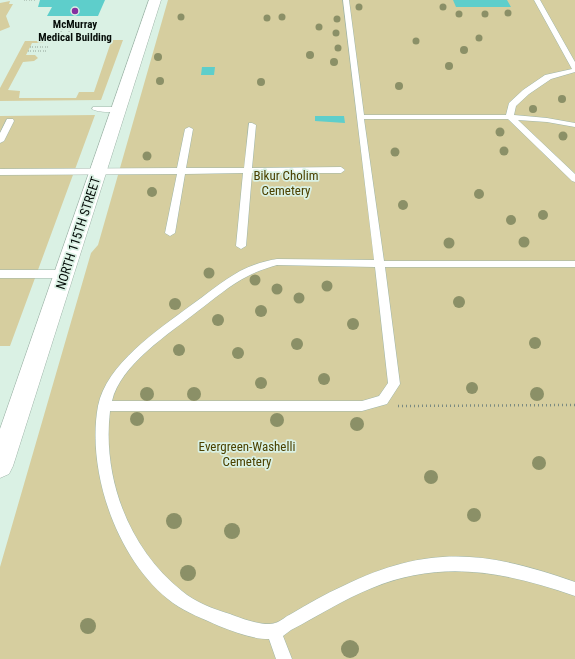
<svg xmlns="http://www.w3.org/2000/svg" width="575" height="659" viewBox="0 0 575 659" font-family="'Roboto Condensed',sans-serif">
<rect width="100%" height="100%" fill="#daf1e4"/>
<path fill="#d6ce9f" d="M 168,0 L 575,0 L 575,659 L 0,659 L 0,567 L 91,253 L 98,245 Z
M 10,1 L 9,4 L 13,4 L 6,16 L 10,27 L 0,31 L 0,3 Z
M 99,40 L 123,40 L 101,100 L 0,101 L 0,88 L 25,41 L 45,41 L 43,43 L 32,43 L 26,55 L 35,55 L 38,58 L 34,61 L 23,62 L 8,90 L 20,91 L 19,98 L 76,98 L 79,92 L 94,92 L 111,42 L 100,42 Z
M 95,115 L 10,346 L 0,346 L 0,116 Z"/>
<path fill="#5ececb" d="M 40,0 L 105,0 L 98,16 L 47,16 L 52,7 L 38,7 Z
M 453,0 L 507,0 L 511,7 L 456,7 Z
M 202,67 L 215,67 L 214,75 L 201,75 Z
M 315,116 L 344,116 L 345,123 L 315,121 Z"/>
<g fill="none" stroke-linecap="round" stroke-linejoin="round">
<defs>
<path id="service" d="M 343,0 L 349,0 L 364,115 L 506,115 L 509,103 L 523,90 L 545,75 L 572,69 L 534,0 L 540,0 L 575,62 L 575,72 L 551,79 L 529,94 L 516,106 L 514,115 L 547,118 L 575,123 L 575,127 L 547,122 L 518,120 L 575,174 L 575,182 L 572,181 L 508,119 L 364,119 L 384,261 L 575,261 L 575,267 L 385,267 L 400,384 L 387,404 L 362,411 L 110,411 C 102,478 129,549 182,591 C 195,602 213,609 230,614 C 240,618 264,627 275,623 C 280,622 286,616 291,614 C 308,604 325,594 343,586 C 429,544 487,551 575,582 L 575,596 C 506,572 442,559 372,588 C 344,599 318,616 291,630 L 283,636 L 292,659 L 276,659 L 269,639 C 252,639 235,632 219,626 C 204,619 187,613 173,603 C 118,563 86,472 98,406 C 106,364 158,330 190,306 C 207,294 222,281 240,271 C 252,265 264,261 277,259 L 374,260 ZM 277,265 L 375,267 L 388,383 L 379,396 L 362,401 L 112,401 C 120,365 170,333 198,311 C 214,299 230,285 248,276 C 257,271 267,268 277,265 Z
M 93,107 L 119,107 L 123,109 C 117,113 98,113 92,109 Z
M 7,119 L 13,119 L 14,121 L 4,141 L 0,143 L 0,133 Z
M 249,123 L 252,123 L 256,125 L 252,168 L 341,167 L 345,170 L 341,173 L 252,173 L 246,246 L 241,249 L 236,246 L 243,173 L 185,174 L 175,233 L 170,236 L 165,233 L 177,174 L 0,175 L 0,169 L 177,168 L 185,129 L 189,127 L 193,129 L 186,168 L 244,168 Z
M 0,270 L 64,270 L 68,271 L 69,274 L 68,277 L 64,278 L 0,278 Z"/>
<path id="tertiary" d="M 149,0 L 161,0 L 13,466 L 9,474 L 0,478 L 0,429 Z"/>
</defs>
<use href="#service" stroke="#9fb5a9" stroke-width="1"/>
<use href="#tertiary" stroke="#9fb5a9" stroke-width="1"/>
<path stroke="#7a8a81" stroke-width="1.5" stroke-dasharray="0.5 2" stroke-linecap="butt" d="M 24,0 L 36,0
M 60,34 L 64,26
M 68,34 L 72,26
M 30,47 L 50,47
M 28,51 L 48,51"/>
<path stroke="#7a8a81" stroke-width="2.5" stroke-dasharray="1 3" stroke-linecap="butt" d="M 398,406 L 575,405"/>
<use href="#service" fill="#fff" fill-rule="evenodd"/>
<use href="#tertiary" fill="#fff" fill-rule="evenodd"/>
</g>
<g fill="#8b9067">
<circle cx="359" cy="7" r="3.5"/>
<circle cx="443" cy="7" r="3.5"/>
<circle cx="508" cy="13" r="3.5"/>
<circle cx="459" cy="14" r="3.5"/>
<circle cx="485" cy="14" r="3.5"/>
<circle cx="181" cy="17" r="3.5"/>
<circle cx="282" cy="17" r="3.5"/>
<circle cx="267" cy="18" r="3.5"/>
<circle cx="337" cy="19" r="3.5"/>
<circle cx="319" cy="27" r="3.5"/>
<circle cx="336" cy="33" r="3.5"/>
<circle cx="479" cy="38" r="3.5"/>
<circle cx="416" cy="41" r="3.5"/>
<circle cx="338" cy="48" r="3.5"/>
<circle cx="464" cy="50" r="4"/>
<circle cx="310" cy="55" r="4"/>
<circle cx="158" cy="57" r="4"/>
<circle cx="334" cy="62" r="4"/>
<circle cx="449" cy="66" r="4"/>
<circle cx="160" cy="81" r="4"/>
<circle cx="261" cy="82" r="4"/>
<circle cx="399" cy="86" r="4"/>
<circle cx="562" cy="99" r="4"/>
<circle cx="533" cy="109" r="4"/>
<circle cx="500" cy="132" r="4.5"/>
<circle cx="563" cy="136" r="4.5"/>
<circle cx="504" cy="151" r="4.5"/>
<circle cx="395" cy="152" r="4.5"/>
<circle cx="147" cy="156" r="4.5"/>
<circle cx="152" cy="192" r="5"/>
<circle cx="479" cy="194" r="5"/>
<circle cx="403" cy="205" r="5"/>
<circle cx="543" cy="215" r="5"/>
<circle cx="511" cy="220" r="5"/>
<circle cx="524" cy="242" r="5.5"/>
<circle cx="449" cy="243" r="5.5"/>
<circle cx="209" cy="273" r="5.5"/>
<circle cx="255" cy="280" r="5.5"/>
<circle cx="327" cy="286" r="5.5"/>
<circle cx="277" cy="289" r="5.5"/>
<circle cx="299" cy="298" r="5.5"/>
<circle cx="459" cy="302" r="6"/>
<circle cx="175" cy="304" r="6"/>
<circle cx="261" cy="311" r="6"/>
<circle cx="218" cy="320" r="6"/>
<circle cx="353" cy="324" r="6"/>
<circle cx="535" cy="343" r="6"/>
<circle cx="297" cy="344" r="6"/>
<circle cx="179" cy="350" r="6"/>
<circle cx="238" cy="353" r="6"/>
<circle cx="324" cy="379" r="6"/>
<circle cx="261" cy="383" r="6"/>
<circle cx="472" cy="388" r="6"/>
<circle cx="147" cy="394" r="7"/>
<circle cx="194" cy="394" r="7"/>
<circle cx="537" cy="394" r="7"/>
<circle cx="137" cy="419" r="7"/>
<circle cx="277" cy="420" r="7"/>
<circle cx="357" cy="424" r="7"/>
<circle cx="539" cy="463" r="7"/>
<circle cx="431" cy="477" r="7"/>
<circle cx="474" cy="515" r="7"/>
<circle cx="174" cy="521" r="8"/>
<circle cx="232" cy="531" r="8"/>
<circle cx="188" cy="573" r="8"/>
<circle cx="88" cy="626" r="8"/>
<circle cx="350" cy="649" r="9"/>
</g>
<circle fill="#8531a0" stroke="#daf1e4" stroke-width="1.5" cx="75" cy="11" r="4"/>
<g text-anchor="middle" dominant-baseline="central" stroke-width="3.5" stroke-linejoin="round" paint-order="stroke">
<g font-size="11" font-weight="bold" fill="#060d09" stroke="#daf1e4">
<text x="75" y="24">McMurray<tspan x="75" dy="13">Medical Building</tspan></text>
</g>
<g font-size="13" fill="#4b4100" stroke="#daf1e4">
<text x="286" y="175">Bikur Cholim<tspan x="286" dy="15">Cemetery</tspan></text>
<text x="247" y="446">Evergreen-Washelli<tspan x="247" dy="15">Cemetery</tspan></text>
</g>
<g font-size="13" fill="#060d09" stroke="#daf1e4">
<text transform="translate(78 233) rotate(-72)">NORTH 115TH STREET</text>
</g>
</g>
</svg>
